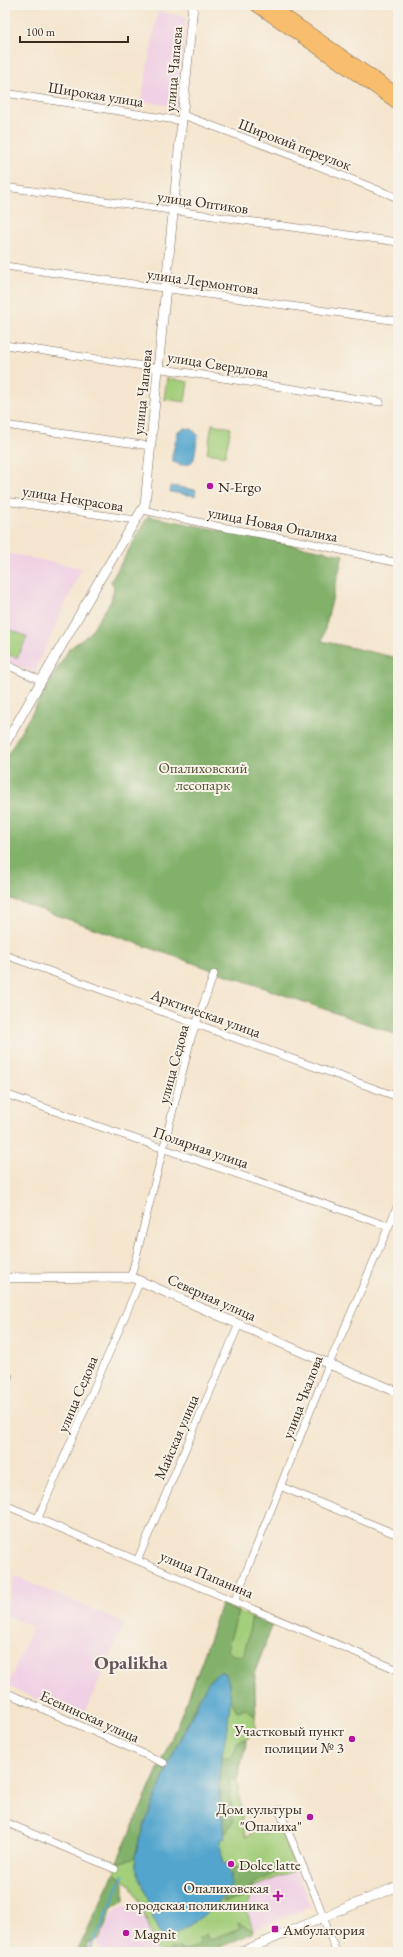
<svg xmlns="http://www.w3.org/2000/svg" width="403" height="1957" viewBox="0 0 403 1957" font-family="'EB Garamond',serif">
<rect width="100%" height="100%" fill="#f7f3e8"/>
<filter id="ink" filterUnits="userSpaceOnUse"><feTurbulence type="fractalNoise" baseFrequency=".025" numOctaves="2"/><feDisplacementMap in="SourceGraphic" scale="8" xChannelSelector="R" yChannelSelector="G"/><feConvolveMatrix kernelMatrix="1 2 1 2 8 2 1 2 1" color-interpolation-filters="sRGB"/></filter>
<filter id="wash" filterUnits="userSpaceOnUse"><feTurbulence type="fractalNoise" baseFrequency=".012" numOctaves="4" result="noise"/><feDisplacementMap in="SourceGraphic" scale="16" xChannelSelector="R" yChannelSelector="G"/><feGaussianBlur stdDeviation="0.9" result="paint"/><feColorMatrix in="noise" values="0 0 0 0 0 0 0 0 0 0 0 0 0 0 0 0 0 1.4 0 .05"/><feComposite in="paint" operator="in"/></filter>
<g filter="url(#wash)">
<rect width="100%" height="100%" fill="#f5e5ce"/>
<path fill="#f0d0e4" d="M 158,11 L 186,17 L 178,107 L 141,101 Z
M 5,553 L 82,568 L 34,673 L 5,661 Z
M 15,1576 L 125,1623 L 82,1719 L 7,1686 L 33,1627 L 5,1615 Z
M 296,1870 L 311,1906 L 253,1930 L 247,1911 L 251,1888 Z
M 140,1903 L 158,1952 L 102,1952 L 97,1941 L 113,1913 L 121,1907 Z"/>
<path fill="#a3ce7a" stroke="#6f7c4c" d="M 167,378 L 188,382 L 185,402 L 164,399 Z
M 212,424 L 231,428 L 225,456 L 207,453 Z
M 7,628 L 27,637 L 17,658 L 5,653 L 5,633 Z
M 221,1604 L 272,1626 L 254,1674 L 255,1675 L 255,1728 L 247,1740 L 237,1780 L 245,1836 L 259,1831 L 264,1833 L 279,1827 L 296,1870 L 251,1888 L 247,1911 L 253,1930 L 252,1933 L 209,1952 L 158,1952 L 140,1903 L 131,1885 L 114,1873 L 116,1864 C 154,1778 194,1694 221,1604 Z"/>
<path fill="#82b16a" stroke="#5e6e44" d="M 148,516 L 343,555 L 322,641 L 398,658 L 398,1035 L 5,897 L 5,759 L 69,649 L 89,634 L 111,601 L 114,587 L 111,581 Z
M 221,1604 L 238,1612 L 227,1650 L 233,1655 L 243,1656 L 248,1638 L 251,1619 L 259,1620 L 272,1626 L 254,1674 L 256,1717 L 245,1709 L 237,1711 L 230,1699 L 229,1681 L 199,1697 L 172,1756 L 140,1837 L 135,1857 L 116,1864 C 154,1778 194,1694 221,1604 Z
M 242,1739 L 247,1740 L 237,1779 L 229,1780 L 233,1822 L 225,1834 L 219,1782 L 221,1755 L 225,1758 L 231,1757 L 237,1743 Z
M 272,1864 L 279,1872 L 254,1883 L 242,1898 L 223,1902 C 231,1891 229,1880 234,1867 L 246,1868 L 254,1872 Z
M 114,1873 L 124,1882 L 124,1900 L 112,1908 L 100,1938 L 88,1943 L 85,1952 L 77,1952 Z
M 238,1923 L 253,1930 L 252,1933 L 209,1952 L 169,1952 L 170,1949 L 177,1947 L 184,1951 L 200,1944 L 198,1939 L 206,1934 L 209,1940 L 240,1928 Z"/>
<path fill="#53a5ce" stroke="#476876" d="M 185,428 L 192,429 L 198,435 L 194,459 L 190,464 L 181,465 L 173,462 L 172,456 L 178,431 Z
M 171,486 L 196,490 L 195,496 L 170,492 Z
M 221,1671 L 226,1674 C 238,1704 220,1748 219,1780 C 218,1799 223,1820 225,1838 L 220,1839 L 223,1864 L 229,1863 C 229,1872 233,1883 229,1891 C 224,1901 182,1933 171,1936 C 168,1937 165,1937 162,1936 L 152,1916 L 148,1899 L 136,1867 L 135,1857 L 140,1837 L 172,1756 L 208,1682 Z"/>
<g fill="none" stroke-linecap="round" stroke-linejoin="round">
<path stroke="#53a5ce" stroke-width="2" d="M 88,1952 L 104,1921 L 123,1875"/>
</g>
</g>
<g filter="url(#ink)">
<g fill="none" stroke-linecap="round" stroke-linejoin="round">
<defs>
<path id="minor" d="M 5,93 L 182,121
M 183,115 L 301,159 L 398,198
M 5,187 L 398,242
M 5,266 L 398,321
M 5,345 L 380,402
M 5,425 L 150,446
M 5,501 L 136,520
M 143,510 L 221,527 L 305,542 L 398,563
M 5,664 L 42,681
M 5,955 L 398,1097
M 5,1094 L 388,1226
M 131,1277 L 191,1038 L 214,974
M 5,1377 L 9,1377
M 282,1487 L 393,1533
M 5,1505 L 398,1670
M 38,1518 L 140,1281
M 138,1559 L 239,1324
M 235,1600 L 329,1364 L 398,1205
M 5,1692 L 164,1763
M 279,1810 L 317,1900 L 336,1952
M 5,1822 L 115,1869"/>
<path id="tertiary" d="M 5,744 L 100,579 L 145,505 L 193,5
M 5,1278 L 131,1277 L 329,1364 L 398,1392
M 241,1952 L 398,1886"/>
<path id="primary" d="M 255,5 L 398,104
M 270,5 L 398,94"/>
</defs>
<use href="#minor" stroke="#7c6b5c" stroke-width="8"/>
<use href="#tertiary" stroke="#7c6b5c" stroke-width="10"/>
<use href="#primary" stroke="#7c6b5c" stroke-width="12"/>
<use href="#minor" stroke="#fff" stroke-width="7"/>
<use href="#tertiary" stroke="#fff" stroke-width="9"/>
<use href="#primary" stroke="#f9be6d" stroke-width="11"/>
</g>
</g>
<g fill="#b5179e" stroke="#f7f3e8" stroke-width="1.5">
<circle cx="210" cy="486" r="4"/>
<circle cx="352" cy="1739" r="4"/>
<circle cx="310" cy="1817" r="4"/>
<circle cx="231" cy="1864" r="4"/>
<path d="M276 1890h4v4h4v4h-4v4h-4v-4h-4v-4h4z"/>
<rect x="271" y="1925" width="8" height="8" rx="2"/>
<circle cx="126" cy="1933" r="4"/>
</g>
<g text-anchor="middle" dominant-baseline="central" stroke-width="4" stroke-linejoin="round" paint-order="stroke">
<g font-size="15" fill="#3b2a1e" stroke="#f7f3e8">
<text transform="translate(173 69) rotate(-85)">улица Чапаева</text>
<text transform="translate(96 94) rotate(9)">Широкая улица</text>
<text transform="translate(295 144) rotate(21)">Широкий переулок</text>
<text transform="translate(203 202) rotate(8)">улица Оптиков</text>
<text transform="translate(203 281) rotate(8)">улица Лермонтова</text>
<text transform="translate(218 364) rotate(9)">улица Свердлова</text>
<text transform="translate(142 392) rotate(-84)">улица Чапаева</text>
<text transform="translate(73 498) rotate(9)">улица Некрасова</text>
<text transform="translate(273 524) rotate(11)">улица Новая Опалиха</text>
<text transform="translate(206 1013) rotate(20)">Арктическая улица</text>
<text transform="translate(173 1064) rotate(-75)">улица Седова</text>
<text transform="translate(201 1147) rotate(19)">Полярная улица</text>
<text transform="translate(212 1297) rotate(24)">Северная улица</text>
<text transform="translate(77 1394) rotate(-67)">улица Седова</text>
<text transform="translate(302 1397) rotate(-69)">улица Чкалова</text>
<text transform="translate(176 1437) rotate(-67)">Майская улица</text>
<text transform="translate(207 1574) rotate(23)">улица Папанина</text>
<text transform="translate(90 1716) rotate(24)">Есенинская улица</text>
</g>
<g font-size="15" fill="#3b2a1e" stroke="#f7f3e8" text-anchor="start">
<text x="218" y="486">N-Ergo</text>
<text x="344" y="1730" text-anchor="end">Участковый пункт<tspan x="344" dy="17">полиции № 3</tspan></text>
<text x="302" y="1808" text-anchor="end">Дом культуры<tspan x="302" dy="17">"Опалиха"</tspan></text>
<text x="239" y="1864">Dolce latte</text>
<text x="269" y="1887" text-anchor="end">Опалиховская<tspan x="269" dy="17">городская поликлиника</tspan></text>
<text x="283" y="1929">Амбулатория</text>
<text x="134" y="1933">Magnit</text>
</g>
<g font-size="15" fill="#555335" stroke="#f7f3e8">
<text x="203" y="767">Опалиховский<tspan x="203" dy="17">лесопарк</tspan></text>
</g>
<g font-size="19" font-weight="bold" fill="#6a555b" stroke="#f7f3e8">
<text x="131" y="1662">Opalikha</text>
</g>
</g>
<rect width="403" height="1957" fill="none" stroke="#f7f3e8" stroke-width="20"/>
<path d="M20 36v6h108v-6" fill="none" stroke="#3b2a1e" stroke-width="2"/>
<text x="26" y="36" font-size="12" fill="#3b2a1e" stroke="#f7f3e8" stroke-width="3" paint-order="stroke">100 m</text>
</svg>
